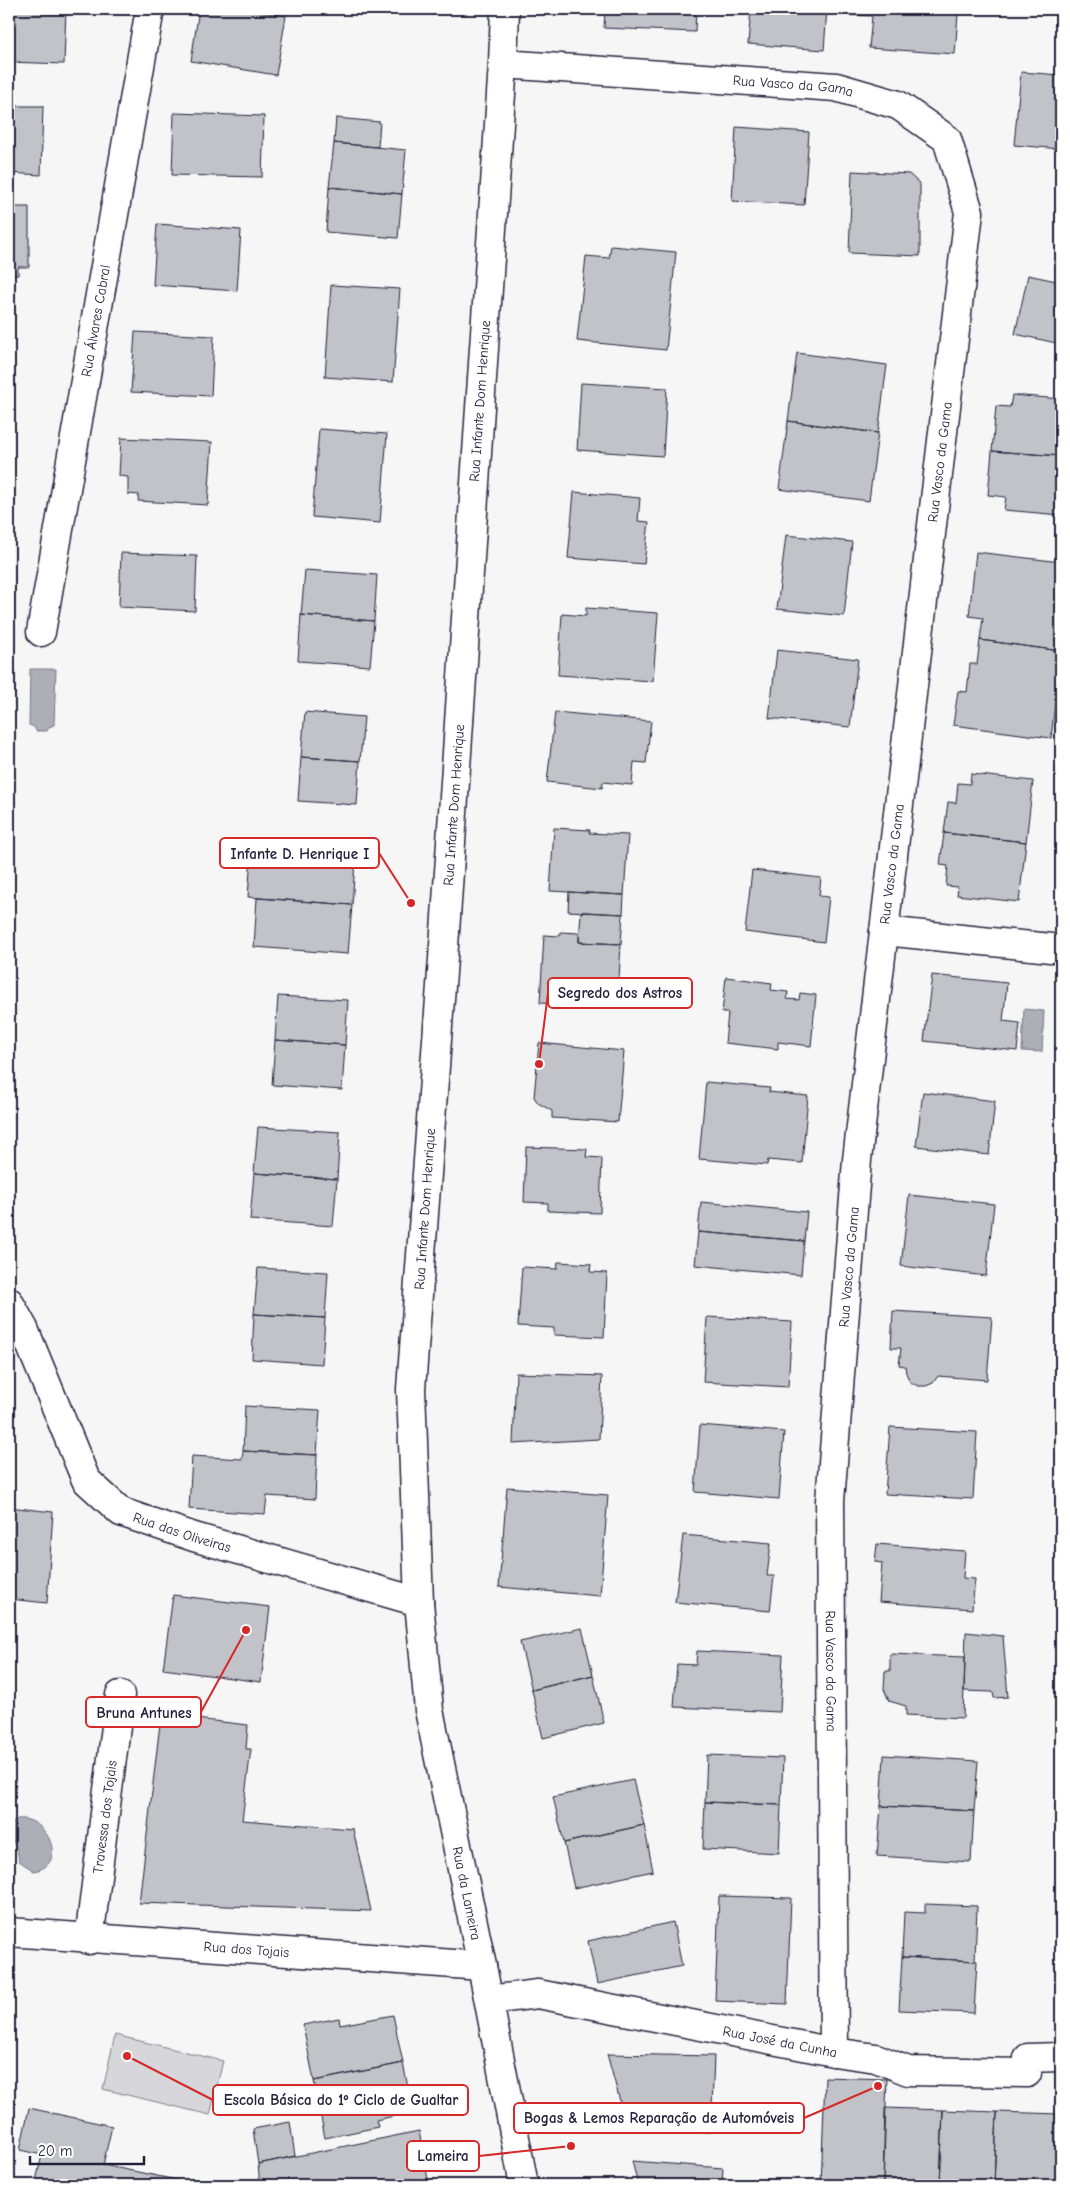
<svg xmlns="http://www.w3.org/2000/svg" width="1070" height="2194" viewBox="0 0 1070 2194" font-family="'Comic Neue',sans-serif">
<rect width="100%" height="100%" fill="#f6f6f7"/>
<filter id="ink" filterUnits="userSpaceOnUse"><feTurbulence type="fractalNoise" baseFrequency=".02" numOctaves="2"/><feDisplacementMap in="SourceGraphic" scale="10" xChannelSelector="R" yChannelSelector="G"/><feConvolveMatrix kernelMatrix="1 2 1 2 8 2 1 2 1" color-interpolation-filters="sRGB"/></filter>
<g filter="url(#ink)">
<path fill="#d7d7db" stroke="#7c7c8b" d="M 115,2035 L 223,2061 L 210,2115 L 103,2089 Z"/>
<path fill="#aeaeb7" stroke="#767685" d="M 30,669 L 56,669 L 54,725 L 49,727 L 47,731 L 36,731 L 34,727 L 29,725 Z
M 1024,1009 L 1044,1011 L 1042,1052 L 1022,1051 Z
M 17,1819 C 47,1815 70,1865 34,1871 L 19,1861 L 17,1849 L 9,1834 L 9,1826 Z"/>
<path fill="#c2c2c9" stroke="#22223b" d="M 9,9 L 66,9 L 64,64 L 9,62 Z
M 199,9 L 241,9 L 286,16 L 276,75 L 191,61 Z
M 605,9 L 696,9 L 695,32 L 604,28 Z
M 751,9 L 827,9 L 824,50 L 748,44 Z
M 850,9 L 936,9 L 936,12 L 958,14 L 955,54 L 869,48 L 872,16 L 849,15 Z
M 1021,72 L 1061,75 L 1061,149 L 1014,145 Z
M 9,106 L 43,106 L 41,175 L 9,173 Z
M 174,113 L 264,116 L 262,177 L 172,175 Z
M 336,118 L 380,122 L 378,147 L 334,143 Z
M 736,127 L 809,132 L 804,205 L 732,201 Z
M 334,143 L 406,150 L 402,194 L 329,187 Z
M 852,171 L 909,174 L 920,184 L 920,256 L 849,253 Z
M 329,187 L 402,194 L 398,238 L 326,232 Z
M 9,207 L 29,207 L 29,267 L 18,267 L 18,275 L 9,275 Z
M 157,224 L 241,230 L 237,291 L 153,285 Z
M 611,246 L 676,252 L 666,350 L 577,341 L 586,256 L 609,258 Z
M 1028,275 L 1061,282 L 1061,344 L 1015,334 Z
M 331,285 L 400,289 L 393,382 L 325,377 Z
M 135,332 L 214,336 L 211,396 L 131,392 Z
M 797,353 L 887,365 L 878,433 L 788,421 Z
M 581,383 L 667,388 L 663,456 L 577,450 Z
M 1012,395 L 1061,399 L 1061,456 L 992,451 L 996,406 L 1010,407 Z
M 788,421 L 878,433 L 869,501 L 779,489 Z
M 319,429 L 387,434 L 380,523 L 312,517 Z
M 121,438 L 212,442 L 208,505 L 138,501 L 139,495 L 128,494 L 128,477 L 119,476 Z
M 992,451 L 1061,456 L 1061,515 L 1004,510 L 1006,497 L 988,495 Z
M 574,492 L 640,498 L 638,521 L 649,522 L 644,564 L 568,558 Z
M 786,535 L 852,542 L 844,616 L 777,609 Z
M 976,552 L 1061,562 L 1061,651 L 980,640 L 983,618 L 969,616 Z
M 121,553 L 197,556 L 195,611 L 119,607 Z
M 305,570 L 377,575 L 374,621 L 301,615 Z
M 586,608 L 658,613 L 653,681 L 558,675 L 562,614 L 586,616 Z
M 301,615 L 374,621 L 370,666 L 298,661 Z
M 980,640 L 1061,651 L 1051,738 L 953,725 L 958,691 L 967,692 L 970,664 L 977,664 Z
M 777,650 L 858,659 L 850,727 L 769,718 Z
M 305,712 L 364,717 L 360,761 L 301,757 Z
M 555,712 L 651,721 L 646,763 L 634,762 L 632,785 L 603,782 L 602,788 L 547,782 Z
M 301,757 L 360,761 L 357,805 L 298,801 Z
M 971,774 L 1033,781 L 1026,842 L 944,833 L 948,802 L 956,803 L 958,783 L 970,784 Z
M 554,828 L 590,830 L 589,833 L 628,835 L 624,895 L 550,891 Z
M 944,833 L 1026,842 L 1019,902 L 957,895 L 958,887 L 946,886 L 948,866 L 940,865 Z
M 252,843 L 356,850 L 352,905 L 248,897 Z
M 752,870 L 821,878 L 819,896 L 829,897 L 824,942 L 745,932 Z
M 569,892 L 624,895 L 623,914 L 568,911 Z
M 257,898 L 352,905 L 348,954 L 254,947 Z
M 581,912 L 623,914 L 621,944 L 579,942 Z
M 560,932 L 579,933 L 579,942 L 621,944 L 619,979 L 614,978 L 612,1007 L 540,1003 L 544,935 L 560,936 Z
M 932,975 L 1007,983 L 1003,1021 L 1020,1023 L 1017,1051 L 924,1041 Z
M 726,977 L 772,983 L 771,990 L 788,992 L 787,999 L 799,1000 L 800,993 L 816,995 L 811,1046 L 778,1042 L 778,1049 L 725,1043 L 728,1013 L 722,1013 Z
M 278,996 L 348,1000 L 345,1045 L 275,1040 Z
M 275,1040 L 345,1045 L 342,1090 L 272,1085 Z
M 539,1043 L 624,1051 L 618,1122 L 552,1118 L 552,1111 L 538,1103 L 534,1097 Z
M 706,1082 L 770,1088 L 769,1092 L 808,1096 L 802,1163 L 768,1160 L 767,1165 L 699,1159 Z
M 923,1092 L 995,1101 L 989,1155 L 916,1146 Z
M 258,1127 L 340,1132 L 337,1179 L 254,1173 Z
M 526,1147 L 587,1149 L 586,1157 L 602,1158 L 600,1213 L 548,1211 L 548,1203 L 524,1202 Z
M 254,1173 L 337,1179 L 333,1226 L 250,1220 Z
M 909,1195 L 994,1204 L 986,1276 L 901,1266 Z
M 701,1202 L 807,1212 L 804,1241 L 698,1232 Z
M 698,1232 L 804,1241 L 801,1275 L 695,1265 Z
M 558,1262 L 591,1264 L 590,1272 L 607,1273 L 604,1337 L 554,1335 L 554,1328 L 518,1326 L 522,1267 L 557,1269 Z
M 258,1268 L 328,1272 L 325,1318 L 254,1314 Z
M 893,1311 L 992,1317 L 987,1380 L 938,1376 L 933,1383 L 926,1386 L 918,1386 L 910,1382 L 906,1373 L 905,1366 L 899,1365 L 901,1348 L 891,1348 Z
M 254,1314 L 325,1318 L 322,1364 L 252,1359 Z
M 707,1317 L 792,1322 L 788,1387 L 703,1382 Z
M 516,1373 L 602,1376 L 599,1439 L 513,1444 Z
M 245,1406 L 320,1410 L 317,1455 L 243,1451 Z
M 700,1425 L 784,1432 L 779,1499 L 695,1492 Z
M 890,1427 L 977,1432 L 973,1499 L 885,1494 Z
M 243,1451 L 317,1455 L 315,1499 L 267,1496 L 265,1514 L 189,1509 L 192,1456 L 242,1459 Z
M 507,1487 L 608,1495 L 600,1596 L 499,1587 Z
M 9,1507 L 53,1512 L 47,1603 L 9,1599 Z
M 683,1535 L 771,1543 L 767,1576 L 774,1576 L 770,1611 L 675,1602 Z
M 877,1544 L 965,1551 L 963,1578 L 975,1579 L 972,1609 L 879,1602 L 882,1563 L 875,1562 Z
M 173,1595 L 270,1607 L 261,1682 L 163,1669 Z
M 582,1628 L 593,1675 L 532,1690 L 520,1642 Z
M 966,1632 L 1003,1636 L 1008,1697 L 994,1698 L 993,1692 L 964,1691 Z
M 697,1651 L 783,1655 L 780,1712 L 674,1707 L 677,1664 L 696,1665 Z
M 890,1654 L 965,1657 L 963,1718 L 906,1715 L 906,1706 L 889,1701 L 884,1689 L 885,1671 L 890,1671 Z
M 593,1675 L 604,1723 L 543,1738 L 532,1690 Z
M 161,1715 L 248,1725 L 246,1749 L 251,1749 L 242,1820 L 353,1829 L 371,1911 L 139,1903 Z
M 707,1755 L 783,1758 L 781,1805 L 705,1802 Z
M 884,1755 L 978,1761 L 974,1811 L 881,1806 Z
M 633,1780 L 644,1825 L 564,1843 L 553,1797 Z
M 705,1802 L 781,1805 L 779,1853 L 703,1849 Z
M 881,1806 L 974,1811 L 971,1862 L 877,1856 Z
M 644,1825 L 653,1871 L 574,1888 L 564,1843 Z
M 719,1896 L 791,1898 L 787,2004 L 715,2001 Z
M 925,1904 L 977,1906 L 975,1961 L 902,1957 L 904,1912 L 925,1913 Z
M 673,1922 L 682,1966 L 597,1984 L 588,1941 Z
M 902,1957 L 977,1961 L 974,2013 L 899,2010 Z
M 393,2015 L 403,2063 L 314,2081 L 303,2025 L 339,2018 L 340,2025 Z
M 607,2054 L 714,2056 L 711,2132 L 628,2130 Z
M 403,2063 L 413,2112 L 376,2120 L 378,2127 L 325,2138 L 314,2081 Z
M 1061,2063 L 1061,2185 L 1058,2185 L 1060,2114 Z
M 825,2077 L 887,2079 L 883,2185 L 821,2185 Z
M 29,2108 L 112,2126 L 103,2165 L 187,2182 L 186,2185 L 35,2185 L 42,2155 L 20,2150 Z
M 885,2108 L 943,2110 L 940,2185 L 883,2185 Z
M 943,2110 L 997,2112 L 994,2185 L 940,2185 Z
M 997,2112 L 1060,2114 L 1058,2185 L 994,2185 Z
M 290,2122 L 295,2156 L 258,2164 L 253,2129 Z
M 419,2131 L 429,2185 L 260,2185 L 258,2164 Z
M 632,2161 L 723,2168 L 722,2185 L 638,2185 Z"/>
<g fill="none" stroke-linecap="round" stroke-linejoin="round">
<defs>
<g id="street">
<path id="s1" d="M 503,64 L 836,87 L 898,105 L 947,139 L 969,212 L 857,1160 L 830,1501 L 834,2052"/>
<path id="s2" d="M 41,632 L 150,9"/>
<path d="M 884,931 L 1051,948"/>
<path id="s3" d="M 9,1302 L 24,1329 L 86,1480 L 121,1512 L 194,1537 L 419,1602"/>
<path id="s4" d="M 9,1932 L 482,1966"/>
<path id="s5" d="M 89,1940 L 120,1695"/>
<path id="s6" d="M 489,2000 L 538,1994 L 834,2052 L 876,2058 L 908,2071 L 1027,2073 L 1028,2058 L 1059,2057"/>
</g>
<g id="secondary">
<path id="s7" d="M 505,9 L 503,64 L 445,932 L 411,1389 L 419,1602 L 429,1710 L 482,1966 L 524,2185"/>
</g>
</defs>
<use href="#street" stroke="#22223b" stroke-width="31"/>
<use href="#secondary" stroke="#22223b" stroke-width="31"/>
<use href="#street" stroke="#fff" stroke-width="28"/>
<use href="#secondary" stroke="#fff" stroke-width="28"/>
</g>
</g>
<g text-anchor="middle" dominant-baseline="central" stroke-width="4" stroke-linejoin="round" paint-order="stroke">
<g font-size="14" fill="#22223b" stroke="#fff">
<text stroke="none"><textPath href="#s1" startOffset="291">Rua Vasco da Gama</textPath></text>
<text stroke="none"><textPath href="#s2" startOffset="316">Rua Álvares Cabral</textPath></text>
<text transform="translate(480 401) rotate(-86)">Rua Infante Dom Henrique</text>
<text transform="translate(940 462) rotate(-83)">Rua Vasco da Gama</text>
<text transform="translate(454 805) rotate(-86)">Rua Infante Dom Henrique</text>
<text transform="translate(892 864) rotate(-83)">Rua Vasco da Gama</text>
<text transform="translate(425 1209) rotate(-86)">Rua Infante Dom Henrique</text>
<text transform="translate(849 1267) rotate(-85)">Rua Vasco da Gama</text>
<text stroke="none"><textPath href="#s3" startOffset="306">Rua das Oliveiras</textPath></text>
<text stroke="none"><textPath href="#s1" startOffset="2001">Rua Vasco da Gama</textPath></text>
<text stroke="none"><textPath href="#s5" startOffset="124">Travessa dos Tojais</textPath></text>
<text stroke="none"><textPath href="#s7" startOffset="1892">Rua da Lameira</textPath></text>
<text stroke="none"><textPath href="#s4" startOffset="238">Rua dos Tojais</textPath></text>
<text stroke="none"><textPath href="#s6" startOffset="296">Rua José da Cunha</textPath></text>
</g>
</g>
<path fill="none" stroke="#d62828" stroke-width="2" d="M411 903L379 853M539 1064L548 993M246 1630L201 1712M127 2056L213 2100M878 2086L804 2118M571 2146L479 2156"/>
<g fill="#d62828" stroke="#fff" stroke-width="2">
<circle cx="411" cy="903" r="5"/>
<circle cx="539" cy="1064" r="5"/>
<circle cx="246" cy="1630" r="5"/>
<circle cx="127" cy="2056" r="5"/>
<circle cx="878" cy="2086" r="5"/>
<circle cx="571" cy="2146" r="5"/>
</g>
<g fill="#fff" stroke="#d62828" stroke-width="2">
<rect x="220" y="838" width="159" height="30" rx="5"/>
<rect x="548" y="978" width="144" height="30" rx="5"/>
<rect x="86" y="1697" width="115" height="30" rx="5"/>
<rect x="213" y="2085" width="255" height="30" rx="5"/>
<rect x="514" y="2103" width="290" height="30" rx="5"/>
<rect x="407" y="2141" width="72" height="30" rx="5"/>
</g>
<g font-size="15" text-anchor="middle" font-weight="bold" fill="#22223b">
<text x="300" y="859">Infante D. Henrique I</text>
<text x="620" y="998">Segredo dos Astros</text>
<text x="144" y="1718">Bruna Antunes</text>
<text x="341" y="2105">Escola Básica do 1º Ciclo de Gualtar</text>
<text x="659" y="2123">Bogas &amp; Lemos Reparação de Automóveis</text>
<text x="443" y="2161">Lameira</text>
</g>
<rect width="1070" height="2194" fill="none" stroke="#fff" stroke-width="30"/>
<rect x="15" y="15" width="1040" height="2164" fill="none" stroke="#22223b" stroke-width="2" filter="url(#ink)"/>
<path d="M30 2156v8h114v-8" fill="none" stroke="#22223b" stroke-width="2.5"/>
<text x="38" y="2156" font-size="15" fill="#22223b" stroke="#ffffff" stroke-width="4" paint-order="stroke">20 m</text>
</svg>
